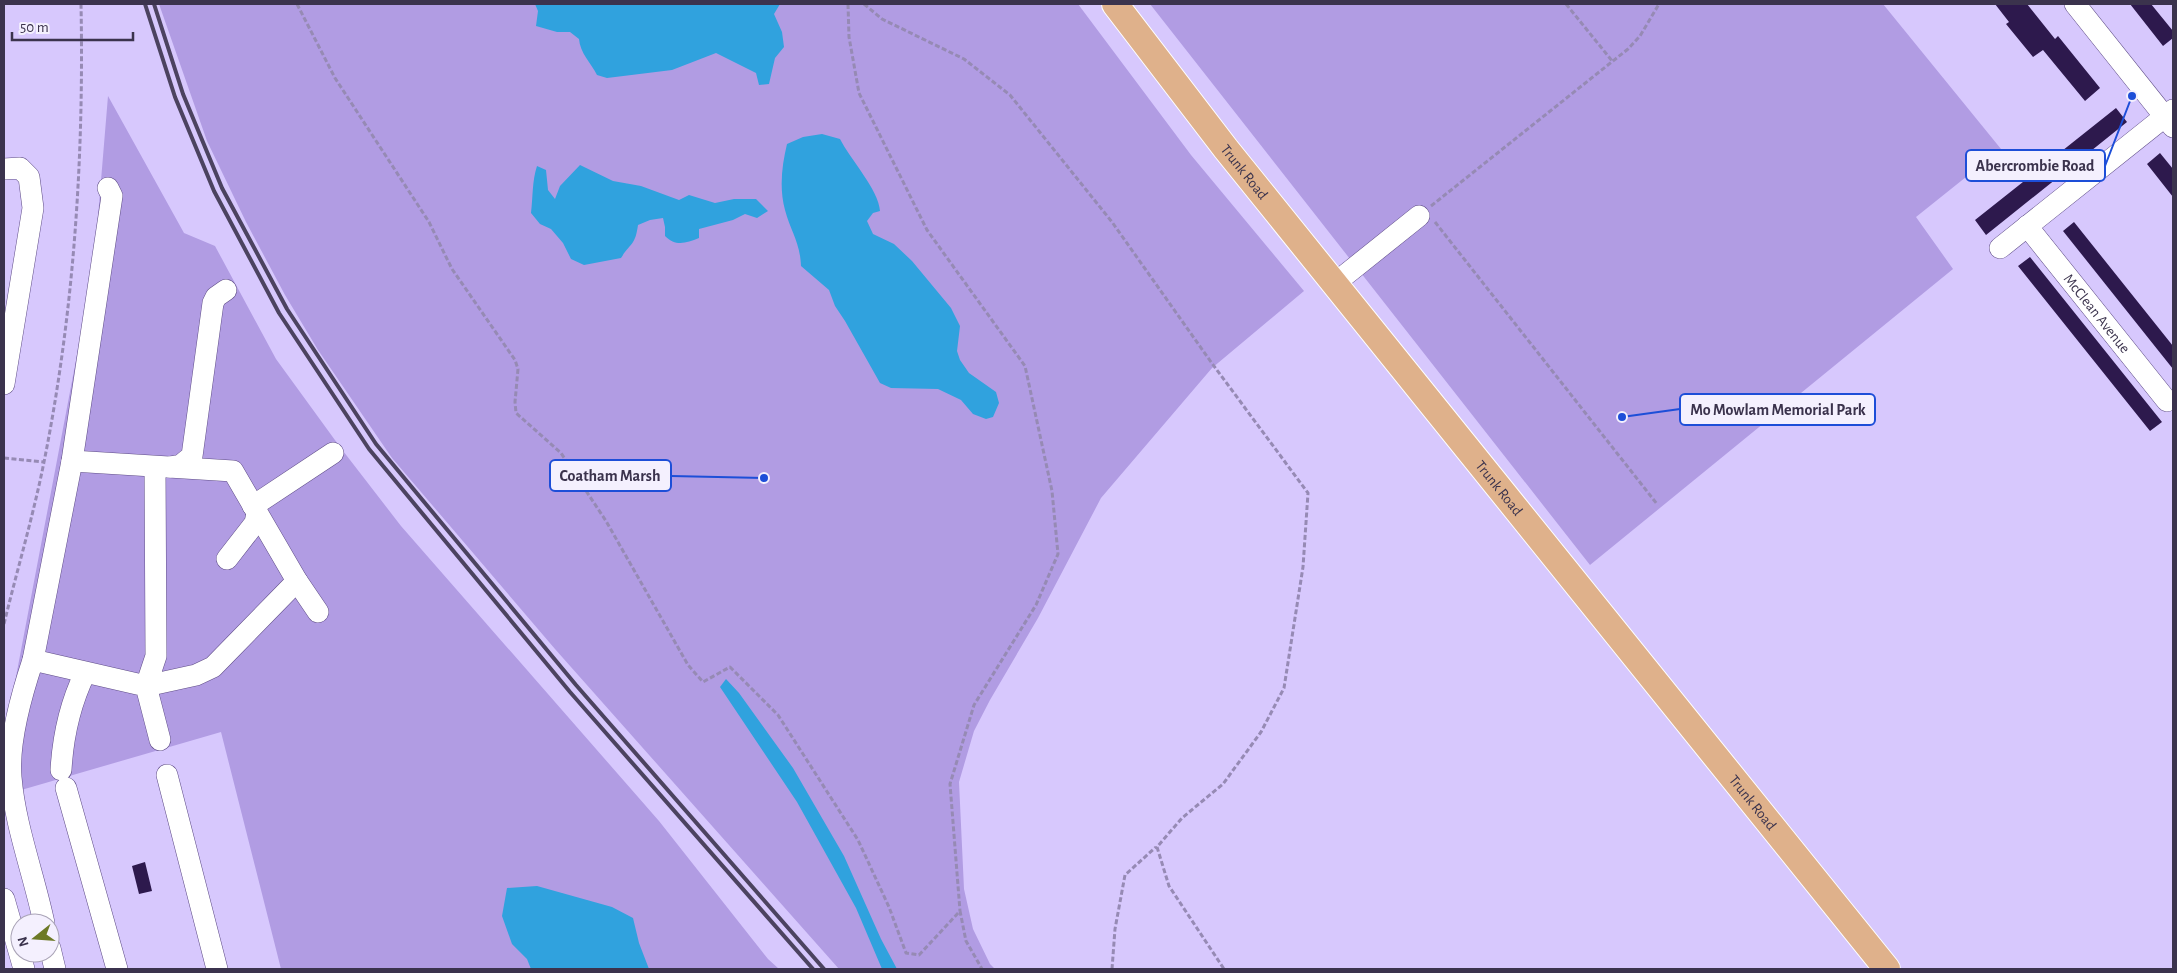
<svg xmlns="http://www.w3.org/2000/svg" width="2177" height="973" viewBox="0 0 2177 973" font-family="'Alegreya Sans',sans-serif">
<rect width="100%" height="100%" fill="#d7c8fd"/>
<path fill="#b19ce3" d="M 159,4 L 1078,4 L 1191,155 L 1304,291 L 1212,368 L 1101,498 L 1038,618 L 990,700 L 974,731 L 959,782 L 964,889 L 973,929 L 990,964 L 995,969 L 839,969 L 555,649 L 392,458 L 318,350 L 285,295 L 246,222 L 207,141 Z
M 1150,4 L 1883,4 L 2001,149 L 1916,217 L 1953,269 L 1590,565 Z
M 108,96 L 184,233 L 215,246 L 276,359 L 340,447 L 401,526 L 659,821 L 768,959 L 779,969 L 281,969 L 221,732 L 4,795 L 4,740 L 94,265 Z"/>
<path fill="#30a2de" d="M 535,4 L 780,4 L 774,14 L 782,32 L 784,47 L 775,58 L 769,84 L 759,85 L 756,73 L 716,53 L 672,70 L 607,78 L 597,75 C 591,63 580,53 579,39 L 570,32 L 557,32 L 536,26 L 538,11 Z
M 822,134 L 840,139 C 850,159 879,190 880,211 L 873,213 L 867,221 L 873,234 L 894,244 L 912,261 L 951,308 L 960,326 L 957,351 L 960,360 L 969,373 L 996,392 L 999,403 L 993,417 L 986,419 L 973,414 L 961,400 L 938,389 L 891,388 L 880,383 L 845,321 L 835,306 L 829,290 L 801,266 C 800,242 791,232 785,210 C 779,188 782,165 787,144 L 803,137 Z
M 580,165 L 613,181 L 641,186 L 679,200 L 689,195 L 715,203 L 734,199 L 756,199 L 768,211 L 757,218 L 745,214 L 733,220 L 699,229 L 699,238 C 686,243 676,247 665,236 L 665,227 L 663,218 L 650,220 L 638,225 C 635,246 631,242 621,258 L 584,265 L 571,259 L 563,243 L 551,229 L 540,224 L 531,213 C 533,197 532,181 537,166 L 546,170 L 548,190 L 555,199 L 560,186 Z
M 726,679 L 739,693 L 793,768 L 844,856 L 881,939 L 897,969 L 882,969 L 856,908 L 797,802 L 720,687 Z
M 537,886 L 612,907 L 633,918 L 639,943 L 649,969 L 531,969 L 527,959 L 512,944 L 502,916 L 507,888 Z"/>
<path fill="#2d194d" d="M 1995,4 L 2027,4 L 2055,39 L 2058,36 L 2100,88 L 2085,101 L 2043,50 L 2033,57 L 2006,24 L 2009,22 Z
M 2130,4 L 2151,4 L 2173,31 L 2173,38 L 2163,46 Z
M 2116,108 L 2127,122 L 1986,235 L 1975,220 Z
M 2160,153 L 2173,169 L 2173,197 L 2147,164 Z
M 2074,222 L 2173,346 L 2173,369 L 2063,231 Z
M 2030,257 L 2162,422 L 2150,431 L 2018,266 Z
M 145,862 L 152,891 L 139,894 L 132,866 Z"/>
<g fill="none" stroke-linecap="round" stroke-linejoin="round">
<defs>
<g id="minor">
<path d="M 2075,4 L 2173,127"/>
<path d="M 4,169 L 20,168 L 29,177 L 33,208 L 4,384"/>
<path id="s1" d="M 2027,226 L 2167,401"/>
<path d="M 2000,248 L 2173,110"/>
<path d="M 1334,284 L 1419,216"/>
<path d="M 72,461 L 233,471 L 297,581 L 318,612"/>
<path d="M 155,467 L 156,656 L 146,686 L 196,675 L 213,667 L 297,581"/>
<path d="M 170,467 L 181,465 L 192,456 L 213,303 L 216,297 L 226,290"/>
<path d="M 253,506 L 333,453"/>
<path d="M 227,559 L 255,523 L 257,513"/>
<path d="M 33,660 L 146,686 L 160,740"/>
<path d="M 61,770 C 63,735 70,704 85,673"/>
<path d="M 167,775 L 217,969"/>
<path d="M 66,788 L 117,969"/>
<path d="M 4,899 L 24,969"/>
<path d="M 44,923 C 34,875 15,826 11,777 C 8,741 22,693 33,660 L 72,461 L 112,196 L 108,188"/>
<path d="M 50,948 L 55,969"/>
</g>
<g id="major">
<path id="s2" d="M 1115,4 L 1226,149 L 1887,969"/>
</g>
</defs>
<use href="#minor" stroke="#5f4d87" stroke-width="22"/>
<use href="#major" stroke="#fff" stroke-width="28"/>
<path stroke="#968ab4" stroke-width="3" stroke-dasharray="5 2.5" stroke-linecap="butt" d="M 297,4 L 335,78 L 429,222 L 452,269 L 515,360 L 518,369 L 515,402 L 516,413 L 561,453 L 606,521 L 688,665 L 703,682 L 730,667 L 778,715 L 858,840 L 889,907 L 906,953 L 919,955 L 960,911 L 966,941 L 982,969
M 848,4 L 849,37 L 859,93 L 927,230 L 1025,366 L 1052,491 L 1058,554 L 1036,605 L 974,705 L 950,784 L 960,911
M 864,4 L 882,19 L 964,59 L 1010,95 L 1112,222 L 1211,362 L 1308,493 L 1303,567 L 1284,688 L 1261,732 L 1223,784 L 1182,818 L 1157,847 L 1169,886 L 1224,969
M 1566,4 L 1613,62
M 1431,206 L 1628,49 L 1640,36 L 1659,4
M 1435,222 L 1657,504
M 4,458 L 44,462
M 4,624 C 17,570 33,517 44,462 C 74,312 84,157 81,4
M 1112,969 L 1115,929 L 1125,875 L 1156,847"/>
<use href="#minor" stroke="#fff" stroke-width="21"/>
<use href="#major" stroke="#dfb18b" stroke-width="26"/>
<path stroke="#4c4360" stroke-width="4" d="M 145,4 L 175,97 L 214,191 L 279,313 L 369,449 L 570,692 L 813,969
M 154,4 L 183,94 L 222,188 L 287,309 L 376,444 L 576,685 L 824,969"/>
</g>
<g text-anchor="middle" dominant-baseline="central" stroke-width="5" stroke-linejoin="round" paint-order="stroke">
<g font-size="15" fill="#3b334d" stroke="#f4f0fe">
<text stroke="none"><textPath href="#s2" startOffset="212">Trunk Road</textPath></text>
<text stroke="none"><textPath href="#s1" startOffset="112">McClean Avenue</textPath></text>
<text stroke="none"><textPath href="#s2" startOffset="618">Trunk Road</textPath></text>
<text stroke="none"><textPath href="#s2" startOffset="1022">Trunk Road</textPath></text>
</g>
</g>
<path fill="none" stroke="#1d4ed8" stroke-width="2" d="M2132 96L2105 166M1622 417L1680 409M764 478L671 476"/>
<g fill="#1d4ed8" stroke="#f4f0fe" stroke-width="2">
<circle cx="2132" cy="96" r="5"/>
<circle cx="1622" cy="417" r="5"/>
<circle cx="764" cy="478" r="5"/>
</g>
<g fill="#f4f0fe" stroke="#1d4ed8" stroke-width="2">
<rect x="1966" y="150" width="139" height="31" rx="5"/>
<rect x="1680" y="394" width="195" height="31" rx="5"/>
<rect x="550" y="460" width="121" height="31" rx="5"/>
</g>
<g font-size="16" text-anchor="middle" font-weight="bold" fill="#3b334d">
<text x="2035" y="171">Abercrombie Road</text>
<text x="1778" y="415">Mo Mowlam Memorial Park</text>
<text x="610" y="481">Coatham Marsh</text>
</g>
<rect width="2177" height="973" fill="none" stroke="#3b334d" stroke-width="10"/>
<g transform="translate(35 938) rotate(253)"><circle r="24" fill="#f4f0fe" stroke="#aaa4b7"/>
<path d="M0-4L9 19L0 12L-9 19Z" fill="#6d7926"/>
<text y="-8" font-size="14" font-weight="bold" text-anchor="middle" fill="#3b334d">N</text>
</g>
<path d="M12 32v8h121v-8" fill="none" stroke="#3b334d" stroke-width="2.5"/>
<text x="20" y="32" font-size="15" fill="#3b334d" stroke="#f4f0fe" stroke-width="4" paint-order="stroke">50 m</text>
</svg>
